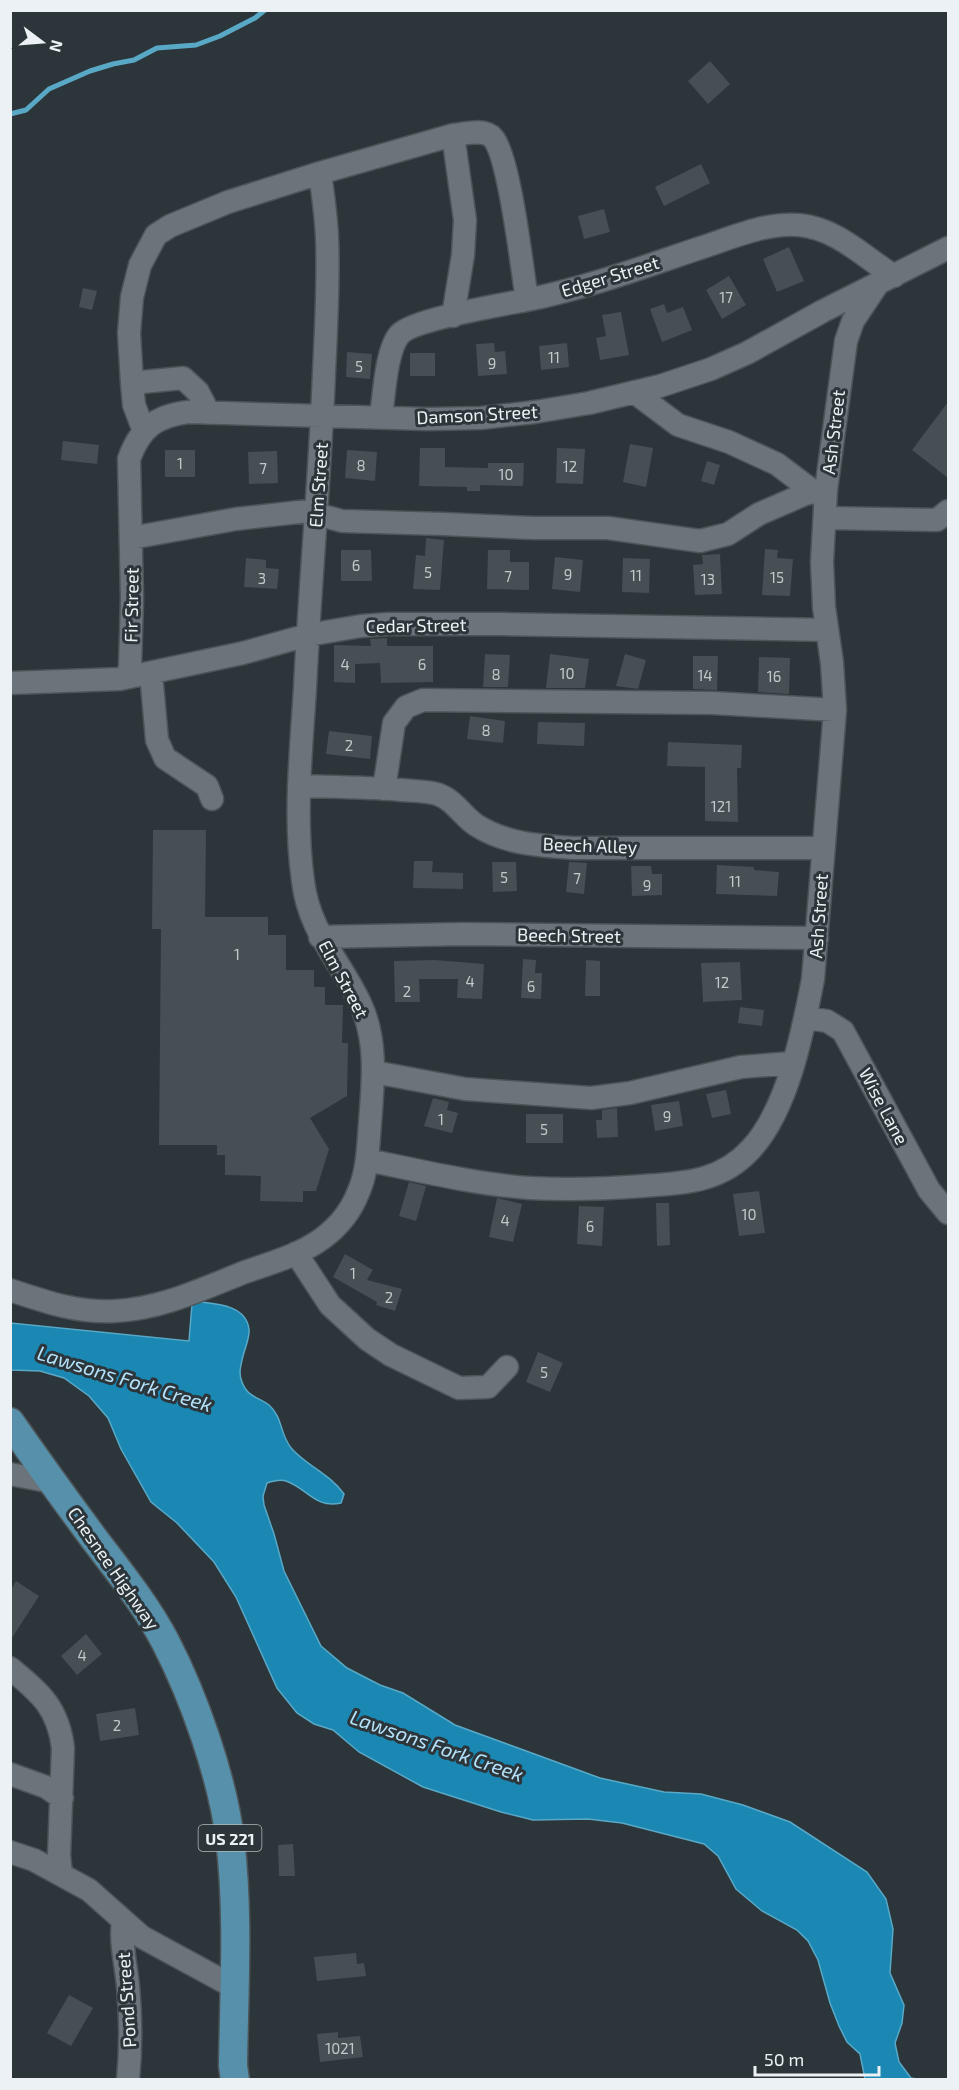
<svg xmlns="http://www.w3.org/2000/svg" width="959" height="2090" viewBox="0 0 959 2090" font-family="'Exo 2',sans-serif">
<rect width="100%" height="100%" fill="#2c353a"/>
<path fill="#1b88b3" stroke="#59a8c6" stroke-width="1.5" d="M 201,1302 C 219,1304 246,1306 249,1329 C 250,1337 245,1348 243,1356 C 241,1365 238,1373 242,1382 C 248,1398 259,1397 269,1405 C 283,1417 280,1436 292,1449 C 307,1466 330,1474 344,1494 L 341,1503 C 315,1509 307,1488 286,1481 C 280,1479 273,1481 267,1483 L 263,1496 L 264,1505 L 274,1534 L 284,1571 L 321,1646 L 347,1668 L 380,1685 L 403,1693 L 455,1725 L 600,1778 L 664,1792 L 701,1794 L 743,1805 L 790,1822 L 867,1872 L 886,1899 L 893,1929 L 890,1973 L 904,2005 L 902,2023 L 895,2043 L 899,2062 L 911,2078 L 917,2079 L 865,2079 L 860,2054 L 847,2042 L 839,2026 L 830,2003 L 818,1960 L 808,1941 L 797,1930 L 762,1911 L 736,1889 L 718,1856 L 704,1844 L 622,1823 L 588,1819 L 533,1820 L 501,1812 L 423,1787 L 359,1752 L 333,1730 L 314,1724 L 297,1713 L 277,1688 L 236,1597 L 214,1562 L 177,1523 L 151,1502 L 121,1449 L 108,1418 L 89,1396 L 64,1378 L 40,1371 L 11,1370 L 11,1323 L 189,1341 L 192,1304 Z"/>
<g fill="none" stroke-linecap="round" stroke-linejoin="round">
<path stroke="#59a8c6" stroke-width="5" d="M 10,114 L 26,110 L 49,89 L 90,71 L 113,64 L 134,60 L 157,48 L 196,45 L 220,36 L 255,18 L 265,10"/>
</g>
<path fill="#454f54" d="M 710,61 L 730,84 L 708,104 L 688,81 Z
M 701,164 L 710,183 L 664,206 L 655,187 Z
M 604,209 L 610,232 L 584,239 L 578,216 Z
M 789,247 L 804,281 L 777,292 L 763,259 Z
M 729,276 L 746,305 L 722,319 L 706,290 Z
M 83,288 L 97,291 L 92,310 L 79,307 Z
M 664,304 L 667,313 L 683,307 L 692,330 L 662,342 L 650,309 Z
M 621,312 L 629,355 L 600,360 L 596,338 L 606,336 L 602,315 Z
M 494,343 L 495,352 L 505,351 L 507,374 L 478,376 L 476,344 Z
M 567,343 L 569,367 L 541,370 L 539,346 Z
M 347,352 L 372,354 L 370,379 L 346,377 Z
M 410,353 L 435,353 L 435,376 L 410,376 Z
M 948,402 L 948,478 L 912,450 Z
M 63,441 L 99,445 L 97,464 L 61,460 Z
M 630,444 L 653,448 L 646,487 L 623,482 Z
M 420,448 L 445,448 L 445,467 L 488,468 L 488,463 L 524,463 L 523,486 L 480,485 L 480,491 L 467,491 L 467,487 L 419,486 Z
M 557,448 L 585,449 L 583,484 L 556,483 Z
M 165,450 L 195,450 L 195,477 L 165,477 Z
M 347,450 L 377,452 L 375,481 L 345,478 Z
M 277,451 L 278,483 L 249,484 L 248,452 Z
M 707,461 L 720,465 L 714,485 L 701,481 Z
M 426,538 L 444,540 L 440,590 L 413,589 L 416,555 L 425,556 Z
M 765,549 L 778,550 L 777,558 L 793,559 L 790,596 L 762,595 Z
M 341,550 L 371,550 L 372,581 L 341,581 Z
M 488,550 L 510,550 L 510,562 L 529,562 L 529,590 L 487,589 Z
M 720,554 L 722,594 L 695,595 L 693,565 L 703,564 L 702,555 Z
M 555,557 L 583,560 L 580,592 L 552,589 Z
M 246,558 L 266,560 L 266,568 L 279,569 L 277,589 L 244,587 Z
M 623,558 L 650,559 L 649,593 L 622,592 Z
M 387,638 L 387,646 L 433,646 L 433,682 L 381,683 L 380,663 L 355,664 L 355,683 L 334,682 L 334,645 L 371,646 L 370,639 Z
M 485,654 L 510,655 L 508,687 L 483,687 Z
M 550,654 L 589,659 L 585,688 L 546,688 Z
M 625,654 L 646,660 L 638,689 L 616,686 Z
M 693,656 L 718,656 L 717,690 L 693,689 Z
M 759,657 L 790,658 L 789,694 L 758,692 Z
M 470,716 L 505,721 L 503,743 L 467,739 Z
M 538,722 L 585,723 L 584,746 L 537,744 Z
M 329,731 L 372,736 L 370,759 L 326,754 Z
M 668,742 L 742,745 L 741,768 L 737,768 L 738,822 L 705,821 L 705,767 L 667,766 Z
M 153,830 L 206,830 L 205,917 L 268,917 L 268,935 L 286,935 L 286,970 L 314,970 L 314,987 L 325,987 L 325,1005 L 343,1005 L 342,1043 L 348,1043 L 347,1096 L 310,1118 L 329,1149 L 316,1191 L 303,1191 L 303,1202 L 260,1201 L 261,1176 L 225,1175 L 225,1155 L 217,1155 L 217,1145 L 159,1145 L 161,929 L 152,929 Z
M 414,861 L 433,861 L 432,872 L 463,873 L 463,889 L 413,888 Z
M 492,862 L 516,862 L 517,891 L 493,892 Z
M 569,862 L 587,863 L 584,894 L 566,892 Z
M 717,865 L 754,867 L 754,870 L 779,872 L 777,896 L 716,894 Z
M 631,866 L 651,866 L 652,874 L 662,874 L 662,895 L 632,896 Z
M 523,959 L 536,960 L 535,973 L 542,973 L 541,999 L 521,998 Z
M 435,960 L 484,964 L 482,999 L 457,998 L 458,979 L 419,979 L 420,1002 L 395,1002 L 394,961 Z
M 586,960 L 600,961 L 600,996 L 585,996 Z
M 740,962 L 742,1000 L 703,1002 L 701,963 Z
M 740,1007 L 764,1010 L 762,1026 L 738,1023 Z
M 726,1090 L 731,1114 L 712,1118 L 706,1094 Z
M 433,1098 L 449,1102 L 447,1110 L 458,1113 L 452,1133 L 424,1126 Z
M 679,1101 L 683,1126 L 655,1131 L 651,1105 Z
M 617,1108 L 618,1137 L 597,1138 L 596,1120 L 602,1120 L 602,1110 Z
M 526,1114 L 563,1114 L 563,1143 L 526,1143 Z
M 409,1182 L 426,1186 L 416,1221 L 399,1216 Z
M 759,1191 L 765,1233 L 739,1236 L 733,1194 Z
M 497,1198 L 522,1204 L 513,1242 L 489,1237 Z
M 656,1203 L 669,1203 L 670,1245 L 657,1246 Z
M 579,1206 L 604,1207 L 602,1246 L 577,1244 Z
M 345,1254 L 373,1270 L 367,1280 L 402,1289 L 395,1311 L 376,1305 L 377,1302 L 333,1277 Z
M 538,1352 L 563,1363 L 550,1392 L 526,1382 Z
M 16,1581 L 39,1596 L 10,1641 L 10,1591 Z
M 86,1634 L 102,1654 L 77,1675 L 61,1656 Z
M 135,1708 L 139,1735 L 100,1741 L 96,1714 Z
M 293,1844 L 295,1876 L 279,1876 L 278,1845 Z
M 356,1953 L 357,1964 L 364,1963 L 366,1976 L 317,1981 L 314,1957 Z
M 69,1995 L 93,2008 L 71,2046 L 47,2033 Z
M 338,2032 L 338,2038 L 360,2036 L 363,2057 L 320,2062 L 317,2034 Z"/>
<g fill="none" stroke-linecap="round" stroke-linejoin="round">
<defs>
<path id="minor" d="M 453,135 C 465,134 484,128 493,138 C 510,158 522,269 527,300
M 320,173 L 453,135 L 465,220 L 463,255 L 453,316
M 634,392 L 678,425 L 729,442 L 777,464 L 814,492
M 381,417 C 384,396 386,349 400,334 C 417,317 517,303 545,296 C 597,284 647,266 697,249 C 729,239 765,222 799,225 C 836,228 864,257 894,276
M 144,431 L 134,405 L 132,383 L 183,378 L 198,392 L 209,413
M 316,514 L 342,521 L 443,524 L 533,528 L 608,528 L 700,541 L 728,534 L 759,514 L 805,494 L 826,490
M 825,518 L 937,520 L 948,511
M 131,538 L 236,519 L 317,510
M 151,673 L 157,740 L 165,758 L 207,786 L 212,799
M 127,677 L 130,667 L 132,599 L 129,459 C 140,428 156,416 188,412 L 427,419 L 481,418 L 535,412 L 589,403 L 660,386 L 711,369 L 747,353 L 823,311 L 948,248
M 10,683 L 120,679 L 243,653 L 308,635 L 361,626 L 388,624 L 501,624 L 827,630
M 299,786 C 333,787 367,787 401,790 C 413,791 426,791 437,794 C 455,800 462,816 476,825 C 505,844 541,846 574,848 L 823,848
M 384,789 L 394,723 L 406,707 L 423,700 L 713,703 L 835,710
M 320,937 L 463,934 L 817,938
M 806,1018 L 827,1021 L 843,1031 L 929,1190 L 948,1213
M 374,1072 L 465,1089 L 591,1098 L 630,1093 L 741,1067 L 793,1063
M 367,1160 C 421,1171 475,1184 529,1188 C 567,1190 605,1189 643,1186 C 685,1183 721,1182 751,1149 C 788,1109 803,1031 813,979 L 835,710 L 832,663 L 824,607 L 822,562 L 826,490 L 846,341 L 853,321 L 877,285
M 296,1253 L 330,1305 L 367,1339 L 391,1355 L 459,1388 L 488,1387 L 507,1367
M 10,1290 C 46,1302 77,1313 115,1311 C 161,1309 202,1289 245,1272 C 271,1263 300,1255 323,1238 C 339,1226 351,1211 358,1193 C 368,1171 368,1147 370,1123 C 373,1083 378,1041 360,1003 C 340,960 309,932 303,881 C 294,818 301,752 305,688 C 310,583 320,478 324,373 C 326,328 329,282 327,237 C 326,216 323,194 320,173 L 228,202 L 170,226 L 156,235 L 140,265 L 132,297 L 129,333 L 132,383
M 10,1474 L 52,1482
M 10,1668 C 40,1693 58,1707 63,1748 L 59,1856 L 61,1874
M 10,1774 L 46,1787 L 62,1798
M 10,1852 L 34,1860 L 89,1890 L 142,1937 L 234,1987
M 123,1921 C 120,1943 126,1964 128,1986 C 131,2017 131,2048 128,2080"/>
<path id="major" d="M 10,1422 C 38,1462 66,1501 95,1540 C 120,1573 146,1605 165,1641 C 194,1697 222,1776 230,1839 C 239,1914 234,1991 233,2066 L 235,2080"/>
</defs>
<use href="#minor" stroke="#4c5458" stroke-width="25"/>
<use href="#major" stroke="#4c5458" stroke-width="31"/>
<use href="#minor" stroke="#6a747a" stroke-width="22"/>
<use href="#major" stroke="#5790ab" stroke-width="28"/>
</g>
<g text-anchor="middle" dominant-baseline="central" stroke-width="6" stroke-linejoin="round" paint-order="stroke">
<g font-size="15" fill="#c2c8cc">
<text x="726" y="297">17</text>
<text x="554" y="357">11</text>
<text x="492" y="363">9</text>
<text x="359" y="366">5</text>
<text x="180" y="463">1</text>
<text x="361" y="465">8</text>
<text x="570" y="466">12</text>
<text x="263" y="468">7</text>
<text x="506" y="474">10</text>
<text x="356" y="565">6</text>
<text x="428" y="572">5</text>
<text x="568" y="574">9</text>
<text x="636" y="575">11</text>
<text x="508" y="576">7</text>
<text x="777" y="577">15</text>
<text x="262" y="578">3</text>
<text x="708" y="579">13</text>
<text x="345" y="664">4</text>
<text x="422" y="664">6</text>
<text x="567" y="673">10</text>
<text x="496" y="674">8</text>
<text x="705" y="675">14</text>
<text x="774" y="676">16</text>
<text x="486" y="730">8</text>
<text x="349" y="745">2</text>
<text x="721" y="806">121</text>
<text x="504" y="877">5</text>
<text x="577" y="878">7</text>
<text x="735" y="881">11</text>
<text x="647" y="885">9</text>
<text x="237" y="954">1</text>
<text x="470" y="981">4</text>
<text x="722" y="982">12</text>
<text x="531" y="986">6</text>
<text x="407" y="991">2</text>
<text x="667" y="1116">9</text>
<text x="441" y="1119">1</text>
<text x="544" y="1129">5</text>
<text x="749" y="1214">10</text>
<text x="505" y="1220">4</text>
<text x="590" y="1226">6</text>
<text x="353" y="1273">1</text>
<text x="389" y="1297">2</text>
<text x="544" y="1372">5</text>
<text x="82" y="1655">4</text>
<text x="117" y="1725">2</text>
<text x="340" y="2048">1021</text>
</g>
<rect fill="#2c353a" stroke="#b2b9bc" stroke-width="1.5" x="198.5" y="1825" width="63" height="26" rx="4.5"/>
<g font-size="16" font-weight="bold" fill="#ebf1f4">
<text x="230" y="1838">US 221</text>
</g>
<g font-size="18" fill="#ebf1f4" stroke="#2c353a">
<text transform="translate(610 276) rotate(-17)">Edger Street</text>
<text transform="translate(477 414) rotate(-3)">Damson Street</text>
<text transform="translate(833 432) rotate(-83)">Ash Street</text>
<text transform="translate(318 485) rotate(-86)">Elm Street</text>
<text transform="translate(131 605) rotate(-89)">Fir Street</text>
<text transform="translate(416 625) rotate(-1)">Cedar Street</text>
<text transform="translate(590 845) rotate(2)">Beech Alley</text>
<text transform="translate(818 916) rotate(-86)">Ash Street</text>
<text transform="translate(569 935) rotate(1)">Beech Street</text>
<text transform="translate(344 979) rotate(62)">Elm Street</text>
<text transform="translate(884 1106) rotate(62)">Wise Lane</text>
<text transform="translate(114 1568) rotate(55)">Chesnee Highway</text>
<text transform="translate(126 2000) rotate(-94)">Pond Street</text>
</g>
<g font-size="20" font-style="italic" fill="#b6e3fb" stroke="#2c353a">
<text transform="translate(125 1378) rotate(17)">Lawsons Fork Creek</text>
<text transform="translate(437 1745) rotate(19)">Lawsons Fork Creek</text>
</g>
</g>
<rect width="959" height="2090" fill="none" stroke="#ebf1f4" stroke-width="24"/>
<g transform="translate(42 42) rotate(106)" stroke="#2c353a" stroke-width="4.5" paint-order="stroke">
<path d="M0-4.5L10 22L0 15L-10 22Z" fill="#ebf1f4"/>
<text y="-9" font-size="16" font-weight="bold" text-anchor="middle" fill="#ebf1f4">N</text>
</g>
<path d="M755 2066v9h124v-9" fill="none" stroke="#ebf1f4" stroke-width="3"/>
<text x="764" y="2066" font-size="18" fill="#ebf1f4" stroke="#2c353a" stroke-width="4.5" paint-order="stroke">50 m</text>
</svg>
